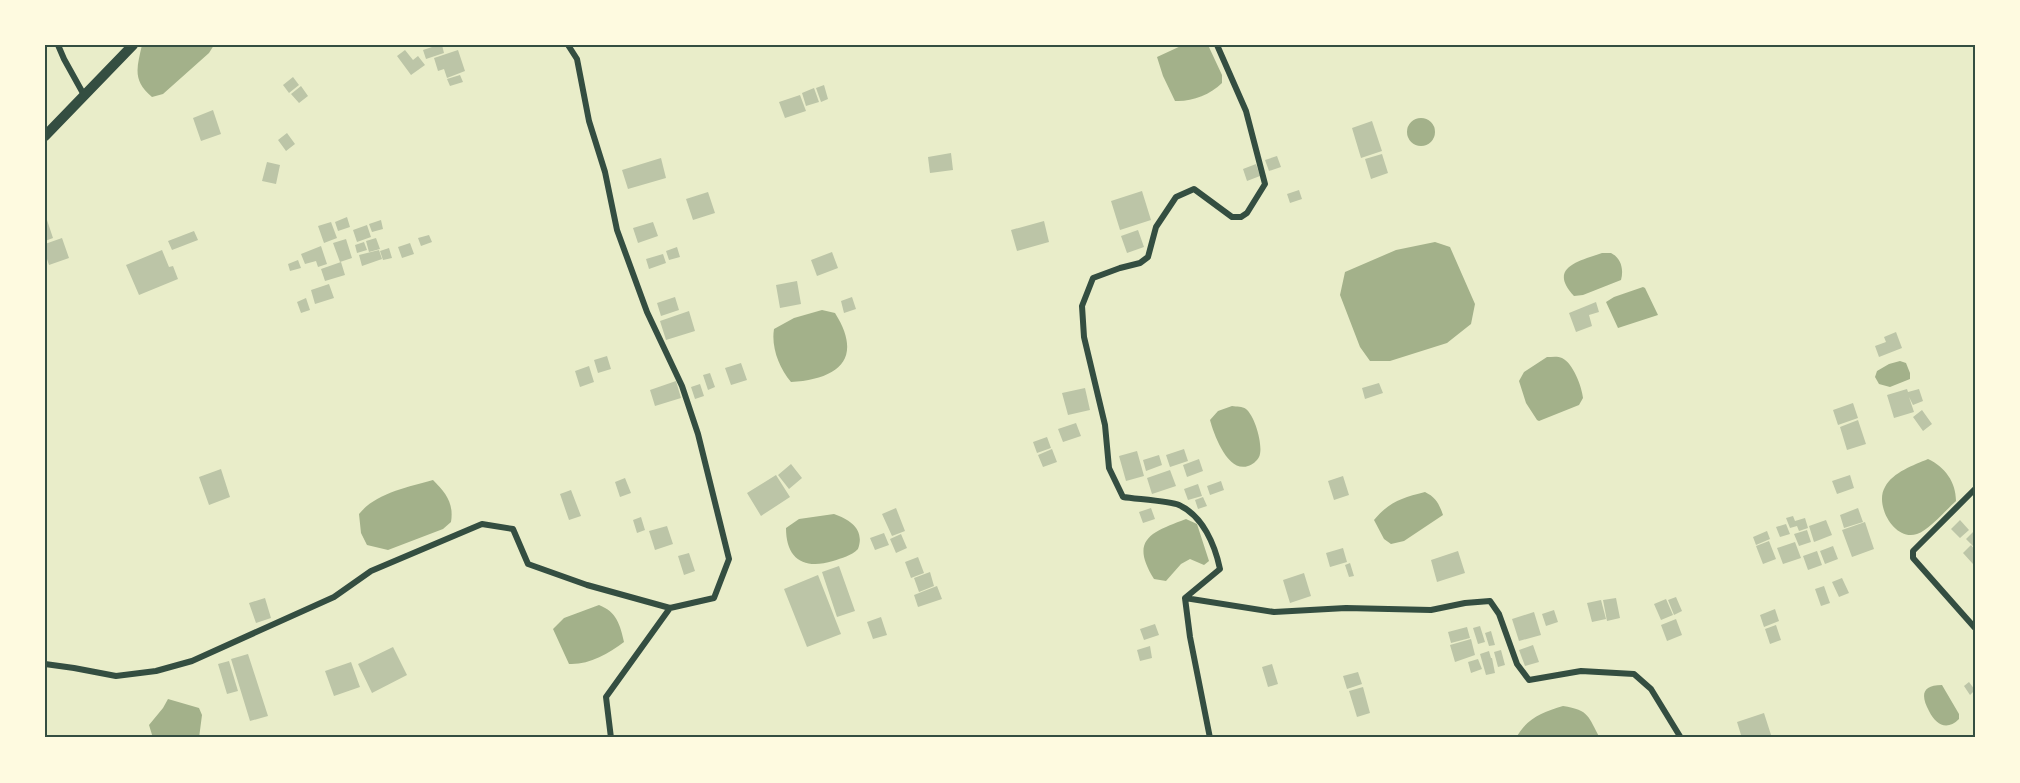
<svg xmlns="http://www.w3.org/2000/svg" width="2020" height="783" viewBox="0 0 2020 783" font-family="'Alegreya Sans',sans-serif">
<rect width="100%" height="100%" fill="#e9edc9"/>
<path fill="#a3b18a" d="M 142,45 L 214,45 L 209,53 L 163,94 L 152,97 C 132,81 137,67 142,45 Z
M 1183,45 L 1208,45 L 1222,75 L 1222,83 C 1210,95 1191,102 1175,101 L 1163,76 L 1157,57 Z
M1407 132a14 14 0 1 1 28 0a14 14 0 1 1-28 0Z
M 1435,242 L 1450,247 L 1475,304 L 1471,324 L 1447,343 L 1390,361 L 1370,361 L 1360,347 L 1340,295 L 1345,272 L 1396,250 Z
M 1602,253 L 1611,253 C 1621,258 1624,269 1621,280 L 1583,295 L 1574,296 C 1547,267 1580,261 1602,253 Z
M 1643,287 L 1645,288 L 1658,315 L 1618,328 L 1606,302 L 1614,297 Z
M 822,310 L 835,313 C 864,359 838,379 791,382 C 779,368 771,347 774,329 L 794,318 Z
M 1547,357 C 1552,357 1558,356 1562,358 C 1573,363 1582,387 1583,398 L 1579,405 L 1539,421 L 1537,420 L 1526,403 L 1519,381 L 1524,372 Z
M 1900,361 L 1906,363 L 1910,373 L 1910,379 L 1890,387 L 1879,384 L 1875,377 L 1877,371 L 1889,364 Z
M 1232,406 C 1237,407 1242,406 1246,409 C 1255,416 1264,447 1259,457 C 1257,461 1252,465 1248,466 C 1228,473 1214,435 1210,420 L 1218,411 Z
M 1928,459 C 1945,467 1956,482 1956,501 C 1946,510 1929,530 1917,534 C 1895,542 1874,505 1885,487 C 1893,472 1914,465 1928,459 Z
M 433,480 C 446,493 454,503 451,522 L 443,529 L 388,550 L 367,545 L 361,533 L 359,514 C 376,493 408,487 433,480 Z
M 1425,492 C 1435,497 1439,503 1443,515 L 1404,541 L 1391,544 L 1384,539 L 1374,520 C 1390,501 1402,498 1425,492 Z
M 834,514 C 851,520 865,530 858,549 C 851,556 842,558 833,561 C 804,570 786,559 786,528 L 799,519 Z
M 1186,519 L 1197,524 L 1209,561 L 1204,565 L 1190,559 L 1181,564 L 1166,581 L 1154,579 C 1129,539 1152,532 1186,519 Z
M 599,605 C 617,612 620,625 624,642 C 608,654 589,665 569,664 L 553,629 L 564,618 Z
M 1942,685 L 1959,714 L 1959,719 C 1947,731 1936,725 1929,711 C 1921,696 1921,685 1942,685 Z
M 168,699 L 199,708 L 202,715 L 199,738 L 153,738 L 149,725 L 163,708 Z
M 1563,706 C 1590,710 1588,717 1600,738 L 1516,738 C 1526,719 1542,712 1563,706 Z"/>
<path fill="#bcc5a7" d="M 438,45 L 442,45 L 444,53 L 426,59 L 423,50 Z
M 405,50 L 413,60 L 418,56 L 425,65 L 411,75 L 397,56 Z
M 458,50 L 465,71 L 447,78 L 444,69 L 438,71 L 434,58 Z
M 460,75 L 463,82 L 450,86 L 447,79 Z
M 293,77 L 299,85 L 289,93 L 283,85 Z
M 824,85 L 828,99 L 821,102 L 816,88 Z
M 301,86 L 308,96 L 299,103 L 291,94 Z
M 814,88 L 819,102 L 806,106 L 802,93 Z
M 800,95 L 806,111 L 785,118 L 779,102 Z
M 213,110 L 221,134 L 201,141 L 193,118 Z
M 1372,121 L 1382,151 L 1361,158 L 1352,128 Z
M 287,133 L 295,144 L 286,151 L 278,140 Z
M 951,153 L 953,170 L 930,173 L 928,157 Z
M 1382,154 L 1388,173 L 1371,179 L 1365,159 Z
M 1277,156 L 1281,167 L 1269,171 L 1265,160 Z
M 661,158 L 666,178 L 628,189 L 622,170 Z
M 267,162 L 280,165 L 276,184 L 262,181 Z
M 1256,164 L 1260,176 L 1247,181 L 1243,169 Z
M 1299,190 L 1302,199 L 1290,203 L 1287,194 Z
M 1142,191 L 1151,220 L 1120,230 L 1111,201 Z
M 708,192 L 715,213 L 693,220 L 686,199 Z
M 347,217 L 350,227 L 338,231 L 335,222 Z
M 47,220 L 53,238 L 45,241 L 45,221 Z
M 381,220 L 383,229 L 372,232 L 369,224 Z
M 1044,221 L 1049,242 L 1017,251 L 1011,230 Z
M 331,222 L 337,238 L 324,243 L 318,226 Z
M 653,222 L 658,236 L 638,243 L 633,228 Z
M 367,225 L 371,237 L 357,242 L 353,230 Z
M 1138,230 L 1144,247 L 1127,253 L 1121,236 Z
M 194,231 L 198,240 L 172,250 L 168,241 Z
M 429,235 L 432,242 L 421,246 L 418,238 Z
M 62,238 L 69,258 L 49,265 L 45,253 L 45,244 Z
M 376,238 L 380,249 L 369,252 L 366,241 Z
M 346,239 L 352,258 L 340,262 L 333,243 Z
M 364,242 L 367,250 L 357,253 L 355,245 Z
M 410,243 L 414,254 L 402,258 L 398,247 Z
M 321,246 L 327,264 L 318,267 L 316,261 L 305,264 L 301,254 Z
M 677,247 L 680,257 L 669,260 L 666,251 Z
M 389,248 L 392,258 L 383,260 L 380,251 Z
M 162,250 L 169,267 L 173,266 L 178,279 L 139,295 L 126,265 Z
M 379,250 L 382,259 L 362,266 L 359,255 Z
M 832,252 L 838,268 L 817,276 L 811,260 Z
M 663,254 L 666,263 L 649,269 L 646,259 Z
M 298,260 L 301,268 L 290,271 L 288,264 Z
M 341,262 L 345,275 L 325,281 L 321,269 Z
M 797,281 L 801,304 L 780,308 L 776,285 Z
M 329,284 L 334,298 L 315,304 L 311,290 Z
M 675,297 L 679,310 L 661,316 L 657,303 Z
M 852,297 L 856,309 L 844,313 L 841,301 Z
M 306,298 L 310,310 L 301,313 L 297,302 Z
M 1596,302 L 1599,312 L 1589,315 L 1592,326 L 1576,332 L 1569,313 Z
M 689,311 L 695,331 L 666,340 L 660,321 Z
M 1896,332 L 1902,348 L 1879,357 L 1875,346 L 1886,342 L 1884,337 Z
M 607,356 L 611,369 L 598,373 L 594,360 Z
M 741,363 L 747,380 L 731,385 L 725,368 Z
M 589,366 L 594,382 L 580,387 L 575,371 Z
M 710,373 L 715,387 L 708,390 L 703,375 Z
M 676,381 L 681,398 L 655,406 L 650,390 Z
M 1379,383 L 1383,393 L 1365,399 L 1362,388 Z
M 700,384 L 704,396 L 695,399 L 691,387 Z
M 1085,388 L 1090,410 L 1068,415 L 1062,393 Z
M 1907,389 L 1908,392 L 1919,389 L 1923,401 L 1913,405 L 1909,397 L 1914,412 L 1894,418 L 1887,395 Z
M 1853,403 L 1858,418 L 1838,425 L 1833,410 Z
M 1922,410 L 1932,424 L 1923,431 L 1913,417 Z
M 1858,420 L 1866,444 L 1847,450 L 1840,427 Z
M 1076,423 L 1081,436 L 1063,442 L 1058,429 Z
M 1047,437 L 1051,448 L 1037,453 L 1033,442 Z
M 1052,449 L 1057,462 L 1043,467 L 1038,455 Z
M 1184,449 L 1188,461 L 1170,467 L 1166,455 Z
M 1137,451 L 1144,476 L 1126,481 L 1119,456 Z
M 1159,455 L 1162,465 L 1146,471 L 1143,460 Z
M 1199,459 L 1203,471 L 1187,477 L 1183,465 Z
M 791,464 L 802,478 L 789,489 L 778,475 Z
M 221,469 L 230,497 L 209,505 L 199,477 Z
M 1170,470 L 1176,486 L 1152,494 L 1147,478 Z
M 776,475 L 790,497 L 761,516 L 747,493 Z
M 1850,475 L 1854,488 L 1837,494 L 1832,481 Z
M 1343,476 L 1349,495 L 1334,500 L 1328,481 Z
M 625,478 L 631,493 L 620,497 L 615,482 Z
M 1221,481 L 1224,490 L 1210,495 L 1207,486 Z
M 1198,484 L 1202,496 L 1188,500 L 1184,489 Z
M 571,490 L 581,516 L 569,520 L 560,494 Z
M 1203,497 L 1207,506 L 1198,509 L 1195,500 Z
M 896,508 L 905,531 L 892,536 L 882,514 Z
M 1151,508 L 1155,519 L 1143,523 L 1139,512 Z
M 1858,508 L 1863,522 L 1844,528 L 1840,515 Z
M 1793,516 L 1795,521 L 1805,518 L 1808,528 L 1799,531 L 1797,526 L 1790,528 L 1786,518 Z
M 641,517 L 645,530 L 637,533 L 633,520 Z
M 1826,520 L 1832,535 L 1814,542 L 1809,526 Z
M 1960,520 L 1969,530 L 1960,538 L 1951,529 Z
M 1865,522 L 1874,549 L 1852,557 L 1842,530 Z
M 1786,524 L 1790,534 L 1780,537 L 1776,527 Z
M 667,526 L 673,544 L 655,550 L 649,531 Z
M 1807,530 L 1811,542 L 1799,546 L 1794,534 Z
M 1975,530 L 1975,548 L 1966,539 Z
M 1767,531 L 1770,539 L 1756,545 L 1753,537 Z
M 884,533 L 889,545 L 875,550 L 870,538 Z
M 901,534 L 907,548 L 896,553 L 890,539 Z
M 1769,541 L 1776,559 L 1763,564 L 1756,546 Z
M 1795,542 L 1801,558 L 1783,564 L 1777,548 Z
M 1971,545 L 1975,550 L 1975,562 L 1973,564 L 1963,553 Z
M 1833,546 L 1838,559 L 1825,564 L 1820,551 Z
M 1343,548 L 1347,562 L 1330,567 L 1326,553 Z
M 1458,551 L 1465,573 L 1437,582 L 1431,560 Z
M 1817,551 L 1822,565 L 1808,570 L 1803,556 Z
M 689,553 L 695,571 L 684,575 L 678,556 Z
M 918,557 L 924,573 L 911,578 L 905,562 Z
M 1350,563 L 1354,576 L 1349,577 L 1345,565 Z
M 839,566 L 855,611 L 837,617 L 822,572 Z
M 930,572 L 934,586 L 919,592 L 914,578 Z
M 1304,573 L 1311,596 L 1290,603 L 1283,580 Z
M 818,575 L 841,634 L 807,647 L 784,589 Z
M 1842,578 L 1849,593 L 1839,597 L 1832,582 Z
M 937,586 L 942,599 L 918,607 L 914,595 Z
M 1824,586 L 1830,603 L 1821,606 L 1815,589 Z
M 1676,597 L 1682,611 L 1674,615 L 1668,600 Z
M 265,598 L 271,618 L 256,623 L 249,603 Z
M 1616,598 L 1620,618 L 1607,621 L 1603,600 Z
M 1666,599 L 1673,615 L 1661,620 L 1654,604 Z
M 1601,600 L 1606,619 L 1592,622 L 1587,603 Z
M 1775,609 L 1779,621 L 1764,627 L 1760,615 Z
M 1554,610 L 1558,622 L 1546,626 L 1542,614 Z
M 1534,612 L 1541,635 L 1519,641 L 1512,619 Z
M 881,617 L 887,635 L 873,639 L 867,622 Z
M 1676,619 L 1682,635 L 1667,641 L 1661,625 Z
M 1155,624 L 1159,635 L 1144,640 L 1140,629 Z
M 1776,625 L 1781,640 L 1770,644 L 1765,629 Z
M 1480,626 L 1485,642 L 1478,644 L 1473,628 Z
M 1467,627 L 1470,638 L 1451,643 L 1448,632 Z
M 1491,631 L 1495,645 L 1489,646 L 1485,633 Z
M 1471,639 L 1475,655 L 1455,662 L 1450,645 Z
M 1533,645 L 1539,662 L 1525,666 L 1519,650 Z
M 1150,646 L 1152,658 L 1140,661 L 1137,650 Z
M 393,647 L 407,675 L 372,693 L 358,664 Z
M 1501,650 L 1505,665 L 1498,667 L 1494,652 Z
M 1489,651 L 1491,658 L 1492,658 L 1495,673 L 1486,675 L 1480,654 Z
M 248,654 L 268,716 L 250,721 L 231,659 Z
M 1478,659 L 1482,669 L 1471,673 L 1468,662 Z
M 229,661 L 238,691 L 227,694 L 218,664 Z
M 351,662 L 360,687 L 334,696 L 325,671 Z
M 1272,664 L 1278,684 L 1268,687 L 1262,667 Z
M 1358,672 L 1362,684 L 1347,689 L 1343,676 Z
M 1969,682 L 1975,690 L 1970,695 L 1964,686 Z
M 1363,687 L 1370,713 L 1357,717 L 1349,691 Z
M 1764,713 L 1772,738 L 1742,738 L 1737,722 Z"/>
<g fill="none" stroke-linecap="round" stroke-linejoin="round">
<path stroke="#344e41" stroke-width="6" d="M 58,45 L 64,59 L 84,95
M 1975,489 L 1913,551 L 1913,558 L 1975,628
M 1185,598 L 1274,612 L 1346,608 L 1431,610 L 1465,603 L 1490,601 L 1499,614 L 1517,664 L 1529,680 L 1581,671 L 1634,674 L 1651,689 L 1681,738
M 45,664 L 74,668 L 116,676 L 156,671 L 192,661 L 334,597 L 371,571 L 482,524 L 513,529 L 528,564 L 587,585 L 670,608 L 714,598 L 729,559 L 698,434 L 682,386 L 647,312 L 617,230 L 605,172 L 589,121 L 577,59 L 568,45
M 611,738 L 606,697 L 670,608
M 1210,738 L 1190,637 L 1185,598 L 1220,569 C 1215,545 1203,516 1179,505 C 1170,501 1135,499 1123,497 L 1109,468 L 1105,425 L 1084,337 L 1082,306 L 1093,278 L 1120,268 L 1140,263 L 1148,257 L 1156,227 L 1176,197 L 1194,189 L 1232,217 L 1241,217 L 1247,213 L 1265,184 L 1246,111 L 1217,45"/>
<path stroke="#344e41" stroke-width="10" d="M 45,136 L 133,45"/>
</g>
<rect width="2020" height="783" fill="none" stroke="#fefae0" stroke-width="93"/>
<rect x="46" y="46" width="1928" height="690" fill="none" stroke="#344e41" stroke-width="2"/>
</svg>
